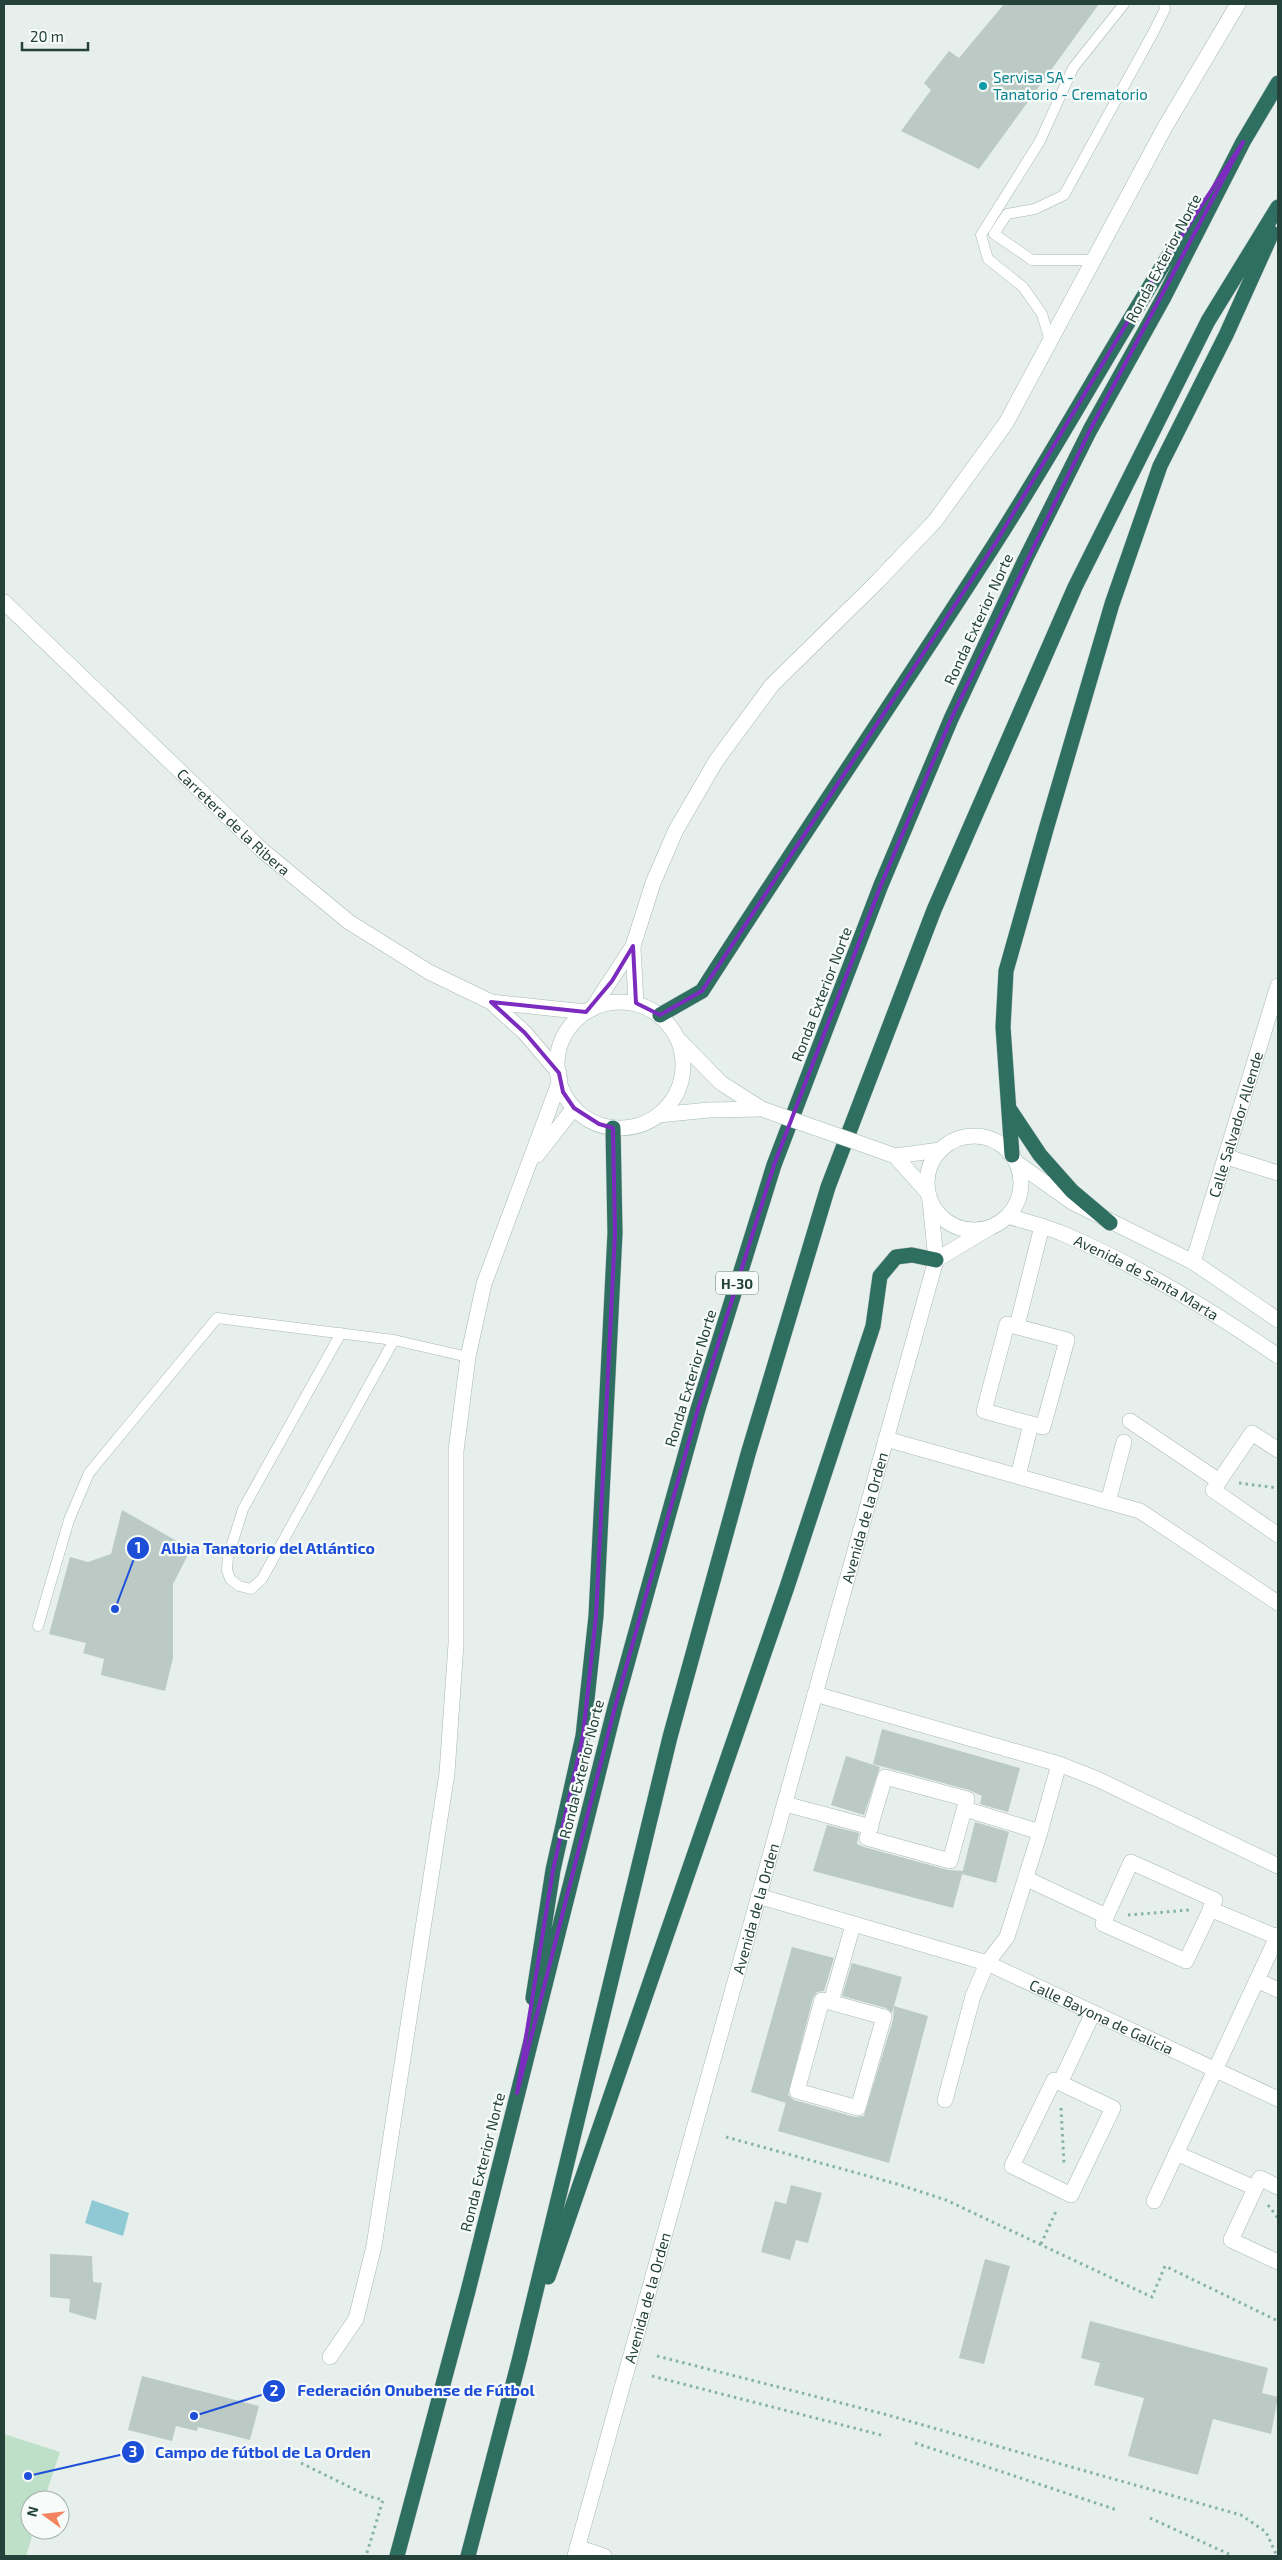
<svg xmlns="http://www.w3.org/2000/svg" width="1282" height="2560" viewBox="0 0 1282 2560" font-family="'Exo 2',sans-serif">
<rect width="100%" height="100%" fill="#e6efeb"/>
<path fill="#bfe0c8" d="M 4,2434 L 60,2452 L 44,2500 L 30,2500 L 30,2530 L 34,2530 L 26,2556 L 4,2556 Z"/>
<path fill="#8ec9d4" d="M 92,2200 L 129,2213 L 123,2236 L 85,2223 Z"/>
<path fill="#bbcac4" d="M 1004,4 L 1099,4 L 979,169 L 901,131 L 931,90 L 924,83 L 949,51 L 959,58 Z
M 122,1510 L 191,1549 L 173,1584 L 173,1658 L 165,1691 L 101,1675 L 104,1659 L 83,1653 L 86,1643 L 49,1634 L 70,1557 L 88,1562 L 111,1554 Z
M 882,1729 L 1020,1768 L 1008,1812 L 980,1804 L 982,1796 L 969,1790 L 873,1764 Z
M 846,1756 L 880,1767 L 864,1815 L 831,1805 Z
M 975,1822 L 1009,1832 L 996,1883 L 962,1874 Z
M 827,1825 L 859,1833 L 857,1844 L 864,1847 L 948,1870 L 963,1871 L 953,1908 L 813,1871 Z
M 792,1947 L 834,1958 L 824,1991 L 817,1992 L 813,1998 L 786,2103 L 751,2092 Z
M 852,1963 L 902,1977 L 892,2013 L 886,2008 L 842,1996 Z
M 894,2006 L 928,2016 L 889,2163 L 778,2131 L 788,2095 L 794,2100 L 855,2117 L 864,2116 L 893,2020 Z
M 791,2185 L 822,2193 L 808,2243 L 796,2240 L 790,2260 L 761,2252 L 775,2201 L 786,2204 Z
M 50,2254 L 92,2256 L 93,2282 L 102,2283 L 96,2320 L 69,2312 L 70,2299 L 50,2297 Z
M 985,2259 L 1010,2266 L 984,2364 L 959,2358 Z
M 1090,2321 L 1268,2368 L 1262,2393 L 1278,2397 L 1271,2434 L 1213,2419 L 1198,2475 L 1128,2456 L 1144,2398 L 1094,2385 L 1100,2363 L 1081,2358 Z
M 142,2376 L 259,2406 L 250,2440 L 198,2427 L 197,2431 L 176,2426 L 172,2441 L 128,2430 Z"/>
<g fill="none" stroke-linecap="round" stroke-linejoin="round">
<defs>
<path id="service" d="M 1093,260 L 1032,260 L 994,234 L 1007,214 L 1035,209 L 1064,195 L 1153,33 L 1165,9 L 1164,4
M 1050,341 L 1042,314 L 1023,287 L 988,259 L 981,235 L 1040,141 L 1073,68 L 1124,4
M 341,1333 L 243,1509 L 228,1557 L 227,1570 L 230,1579 L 239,1586 L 251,1589 L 262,1579 L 394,1340
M 38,1626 L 69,1520 L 89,1473 L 217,1318 L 394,1340 L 468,1357"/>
<path id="pedestrian" d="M 1007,1324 L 1067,1340 L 1043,1427 L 984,1411 Z
M 1017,1326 L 1042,1226
M 1130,1421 L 1219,1481
M 886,1439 L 1140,1511 L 1278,1603
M 1278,1450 L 1252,1433 L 1213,1490 L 1278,1535
M 1018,1476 L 1031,1424
M 1108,1502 L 1124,1442
M 815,1694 L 1059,1764 L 1097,1779 L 1278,1866
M 885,1777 L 967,1799 L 950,1861 L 867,1838 Z
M 785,1804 L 871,1827
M 965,1809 L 1040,1832 L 1059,1764
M 1131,1862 L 1215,1900 L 1186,1961 L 1103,1924 Z
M 1027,1879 L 1106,1916
M 1210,1909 L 1277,1937 L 1278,1935
M 1257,1980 L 1278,1990
M 822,2000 L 884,2017 L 858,2108 L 797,2091 Z
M 831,2002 L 853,1925
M 1054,2080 L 1113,2108 L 1071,2195 L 1012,2166 Z
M 1060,2083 L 1093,2013
M 1176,2153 L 1255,2188
M 1278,2187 L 1260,2178 L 1231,2240 L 1278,2262"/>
<g id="minor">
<path d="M 537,1155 L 574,1108"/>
<path d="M 1227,1157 L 1278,1173"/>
<path id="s1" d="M 1193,1262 L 1278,986"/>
<path id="s2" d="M 758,1896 L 987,1963 L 1278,2099"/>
<path d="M 945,2100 L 973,1996 L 987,1963 L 1007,1937 L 1040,1832"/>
<path d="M 1154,2201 L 1277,1937"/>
<path d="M 330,2357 L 356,2319 L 374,2246 L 447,1773 L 456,1644 L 456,1451 L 468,1357 L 484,1284 L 560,1080"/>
<path d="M 577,2547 L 604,2556"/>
</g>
<g id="tertiary">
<path id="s3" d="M 4,602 L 263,851 L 349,922 L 429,972 L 491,1002 L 525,1033 L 559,1073"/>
<path d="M 633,948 L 636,1003"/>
<path d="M 491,1002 L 586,1012"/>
<path d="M 592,1009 L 633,946 L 653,883 L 676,830 L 716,761 L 772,685 L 876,583 L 935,521 L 1006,423 L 1165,127 L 1238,4"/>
<path d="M 936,1260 L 991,1227"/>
<path id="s4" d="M 575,2556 L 936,1260 L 930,1200"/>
</g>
<g id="secondary">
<circle cx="620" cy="1065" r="63"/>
<path d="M 679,1040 L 721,1083 L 762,1109"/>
<path d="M 658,1115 L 709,1110 L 762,1109"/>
<circle cx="974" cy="1183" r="47"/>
<path d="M 873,1148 L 895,1156 L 928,1193"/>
<path d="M 895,1156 L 940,1150"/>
<path d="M 1017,1163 L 1072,1202 L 1193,1262 L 1278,1320"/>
<path id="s5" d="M 1008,1216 C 1027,1222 1047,1227 1066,1235 C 1141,1267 1211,1310 1278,1356"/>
</g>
<path id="motorway" d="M 660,1015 L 702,991 C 798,841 899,694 994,545 C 1066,433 1128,316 1201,205
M 1010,1110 L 1040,1155 L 1072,1191 L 1110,1223
M 1012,1155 L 1003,1027 L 1006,971 L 1047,826 L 1112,604 L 1160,466 L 1226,335 L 1272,233
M 533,1998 L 553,1870 L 583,1736 L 596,1616 L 615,1233 L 613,1128
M 548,2277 L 787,1587 L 873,1326 L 880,1276 L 896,1257 L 912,1255 L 936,1260
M 397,2556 L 468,2291 L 615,1707 L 698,1409 L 774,1165 L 881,885 L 951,719 L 1025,560 L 1090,430 L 1164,297 L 1243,142 L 1278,83
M 468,2556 L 519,2361 L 670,1737 L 748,1454 L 828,1187 L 934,910 L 1075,587 L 1208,321 L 1278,207"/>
</defs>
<use href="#service" stroke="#a8b8b2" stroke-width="11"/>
<use href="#pedestrian" stroke="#a8b8b2" stroke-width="16"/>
<use href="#minor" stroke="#a8b8b2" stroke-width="16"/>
<use href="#tertiary" stroke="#a8b8b2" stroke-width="16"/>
<use href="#secondary" stroke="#a4bbb3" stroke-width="16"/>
<use href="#motorway" stroke="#c2cac8" stroke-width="16"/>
<path stroke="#86b3a5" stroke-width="3" stroke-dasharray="2.5 4" stroke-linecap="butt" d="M 1239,1483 L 1278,1488
M 1128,1915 L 1190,1910
M 1061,2108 L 1064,2164
M 726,2137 L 897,2184 L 946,2200 L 1152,2297 L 1165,2266 L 1278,2321
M 1268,2205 L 1278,2218
M 1041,2244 L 1057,2209
M 657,2356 L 884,2414 L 1241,2515 L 1266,2532 L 1277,2556
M 652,2376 L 885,2436
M 915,2443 L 1117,2510
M 301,2463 L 368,2496 L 383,2500 L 366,2556
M 1150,2518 L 1233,2556"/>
<use href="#service" stroke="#fff" stroke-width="10"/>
<use href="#pedestrian" stroke="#fff" stroke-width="15"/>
<use href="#minor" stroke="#fff" stroke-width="15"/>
<use href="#tertiary" stroke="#fff" stroke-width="15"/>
<use href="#secondary" stroke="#fff" stroke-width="15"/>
<use href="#motorway" stroke="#2f6f62" stroke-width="15"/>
<defs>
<path id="secondary-bridge" d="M 762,1109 L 873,1148"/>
</defs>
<use href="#secondary-bridge" stroke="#a4bbb3" stroke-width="16" stroke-linecap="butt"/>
<use href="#secondary-bridge" stroke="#fff" stroke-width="15"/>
</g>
<path fill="none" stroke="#7b2cbf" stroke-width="4" stroke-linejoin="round" d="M 1243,142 L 1090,430 L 951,719 L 881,885 L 774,1165 L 698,1409 L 615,1707 L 517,2093 L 553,1870 L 583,1736 L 596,1616 L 615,1233 L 613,1128 L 599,1124 L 574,1108 L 563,1092 L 559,1073 L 525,1033 L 491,1002 L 586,1012 L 612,981 L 633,946 L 636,1003 L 660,1015 L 702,991 L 995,544 L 1149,286 Z"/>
<circle fill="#0f9aa8" stroke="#f7fbf9" stroke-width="2" cx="983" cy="86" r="5"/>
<g text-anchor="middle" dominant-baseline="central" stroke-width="4.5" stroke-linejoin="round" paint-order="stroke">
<rect fill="#f7fbf9" stroke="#637a73" stroke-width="1" x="716" y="1271.5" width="42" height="23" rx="4"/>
<g font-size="14" font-weight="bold" fill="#24423a">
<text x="737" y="1283">H-30</text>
</g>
<g font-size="15" fill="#0d838f" stroke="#f7fbf9" text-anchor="start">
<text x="993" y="77">Servisa SA -<tspan x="993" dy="17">Tanatorio - Crematorio</tspan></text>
</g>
<g font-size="15" fill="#24423a" stroke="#f7fbf9">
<text transform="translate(1163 258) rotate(-62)">Ronda Exterior Norte</text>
<text transform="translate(978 619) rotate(-65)">Ronda Exterior Norte</text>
<text stroke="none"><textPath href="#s3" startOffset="318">Carretera de la Ribera</textPath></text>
<text transform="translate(821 994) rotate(-69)">Ronda Exterior Norte</text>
<text stroke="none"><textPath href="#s1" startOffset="144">Calle Salvador Allende</textPath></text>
<text stroke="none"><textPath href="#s5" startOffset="152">Avenida de Santa Marta</textPath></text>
<text transform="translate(690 1378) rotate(-73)">Ronda Exterior Norte</text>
<text stroke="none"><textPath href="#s4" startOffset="1078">Avenida de la Orden</textPath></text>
<text transform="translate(581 1769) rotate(-76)">Ronda Exterior Norte</text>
<text stroke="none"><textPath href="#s4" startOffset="672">Avenida de la Orden</textPath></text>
<text stroke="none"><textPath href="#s2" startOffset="365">Calle Bayona de Galicia</textPath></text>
<text transform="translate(482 2162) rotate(-76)">Ronda Exterior Norte</text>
<text stroke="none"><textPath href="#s4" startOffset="268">Avenida de la Orden</textPath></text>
</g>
</g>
<path fill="none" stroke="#1d4ed8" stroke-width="2" d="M115 1609L138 1548M194 2416L274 2391M28 2476L133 2452"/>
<g fill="#1d4ed8" stroke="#f7fbf9" stroke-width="2">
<circle cx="115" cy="1609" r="5"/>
<circle cx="194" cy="2416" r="5"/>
<circle cx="28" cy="2476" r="5"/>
<circle cx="138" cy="1548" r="12"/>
<circle cx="274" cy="2391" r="12"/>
<circle cx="133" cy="2452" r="12"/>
</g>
<g font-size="15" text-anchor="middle" font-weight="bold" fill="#fff">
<text x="138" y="1553">1</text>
<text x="274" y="2396">2</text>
<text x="133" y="2457">3</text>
</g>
<g font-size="16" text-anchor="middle" font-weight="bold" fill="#1d4ed8" stroke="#f7fbf9" stroke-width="4.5" stroke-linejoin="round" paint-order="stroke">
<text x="268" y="1554">Albia Tanatorio del Atlántico</text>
<text x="416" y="2396">Federación Onubense de Fútbol</text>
<text x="263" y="2458">Campo de fútbol de La Orden</text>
</g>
<rect width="1282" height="2560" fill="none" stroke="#24423a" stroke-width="10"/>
<g transform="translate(45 2515) rotate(285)"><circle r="24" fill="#f7fbf9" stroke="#a3b1ad"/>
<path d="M0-4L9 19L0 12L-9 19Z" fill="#f4845f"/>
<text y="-8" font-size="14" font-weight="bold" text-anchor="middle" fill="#24423a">N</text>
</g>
<path d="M22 42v8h66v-8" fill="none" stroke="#24423a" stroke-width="2.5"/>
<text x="30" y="42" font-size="15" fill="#24423a" stroke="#f7fbf9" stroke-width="4" paint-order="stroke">20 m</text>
</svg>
